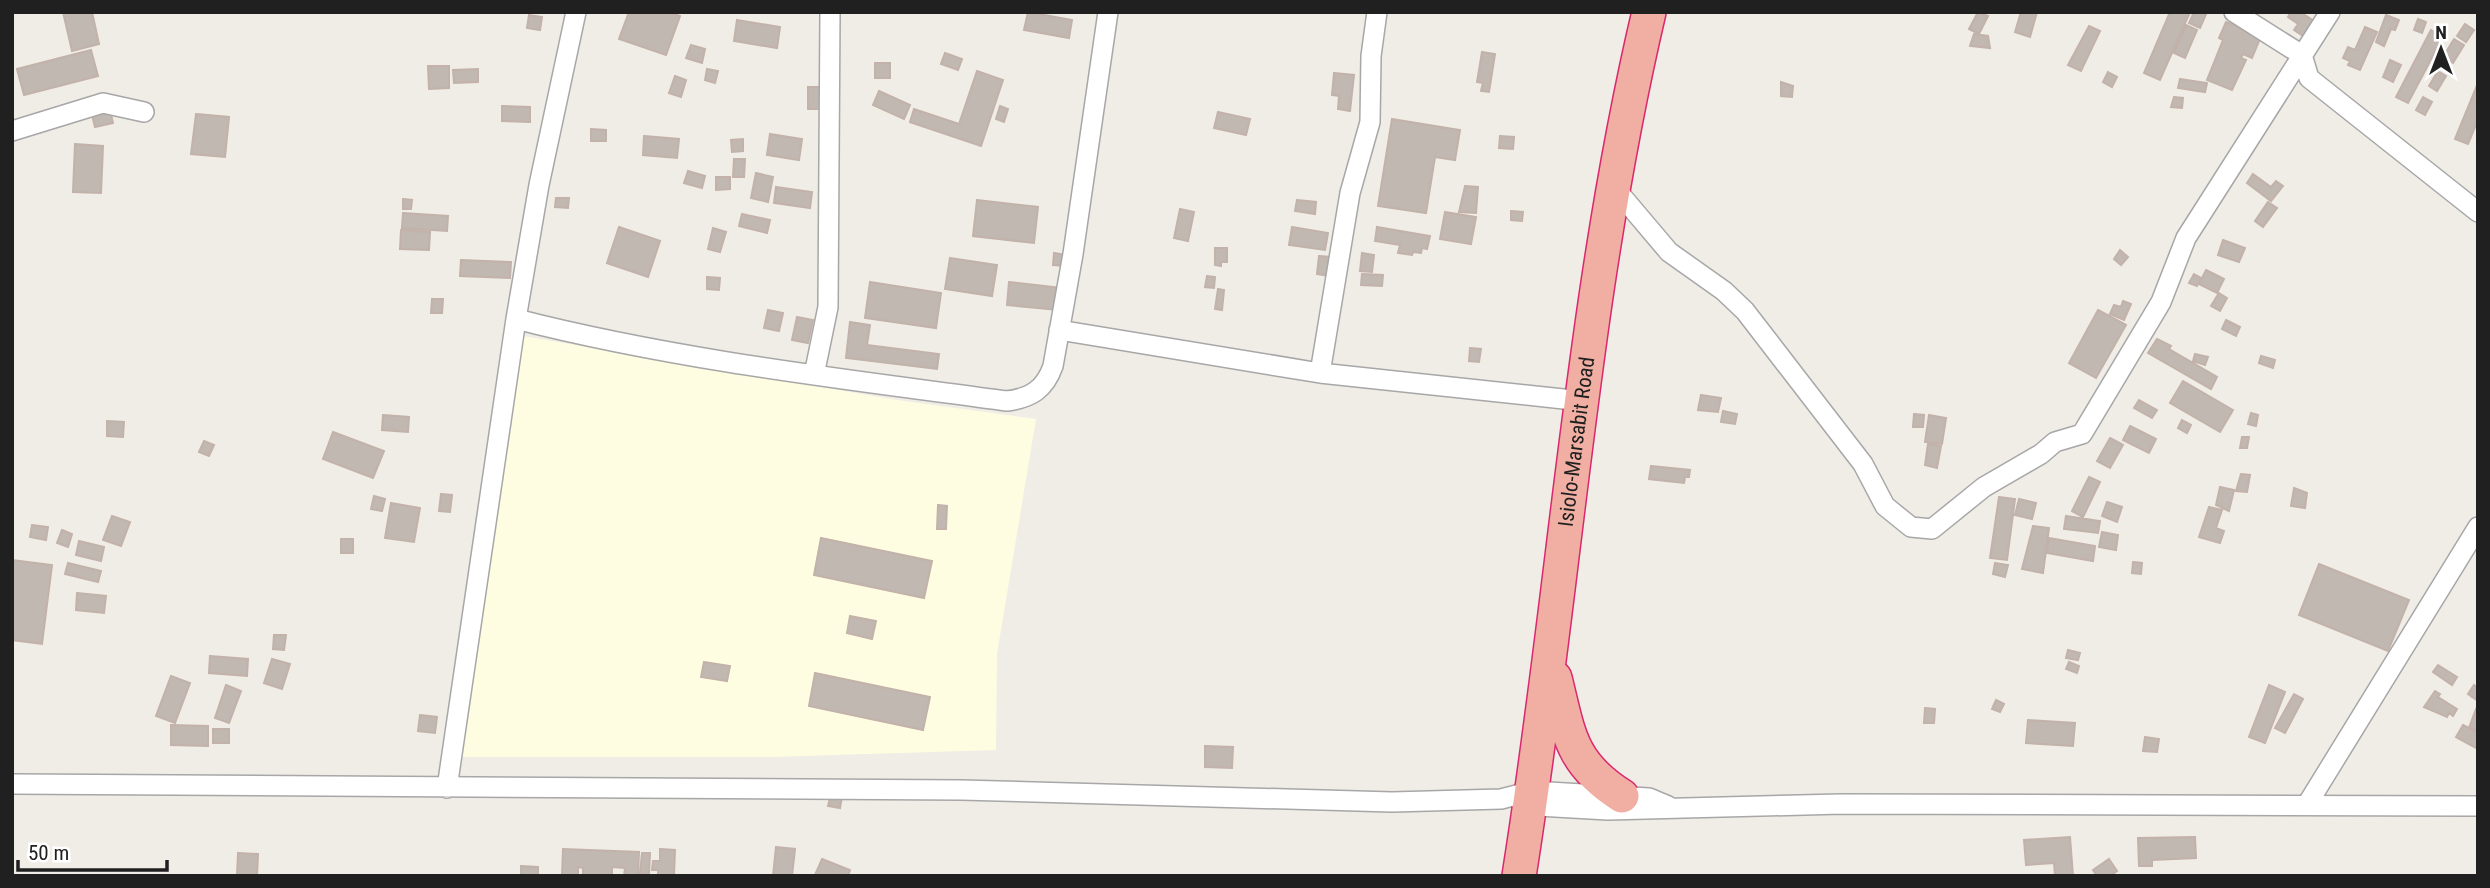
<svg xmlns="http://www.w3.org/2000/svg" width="2490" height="888" viewBox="0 0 2490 888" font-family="'Roboto Condensed',sans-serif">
<rect width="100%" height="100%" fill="#f0ece6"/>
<path fill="#fffde1" d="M 523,336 L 897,400 L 1036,419 L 997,654 L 996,750 L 772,757 L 462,757 L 483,551 Z"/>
<path fill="#c1b8b2" stroke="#c2b2a9" stroke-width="2" d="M 63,12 L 92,12 L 99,44 L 72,51 Z
M 629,12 L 669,12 L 680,16 L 666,55 L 619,39 Z
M 1028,12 L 1072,20 L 1069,38 L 1024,30 Z
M 1978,12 L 1988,16 L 1979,34 L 1969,29 Z
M 2021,12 L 2037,12 L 2030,37 L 2015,32 Z
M 2170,12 L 2190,12 L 2160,80 L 2144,73 Z
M 2194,12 L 2207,12 L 2200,28 L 2189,23 Z
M 2291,12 L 2300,12 L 2314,21 L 2303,36 L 2294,30 L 2298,24 L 2288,17 Z
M 529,15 L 542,17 L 540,30 L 527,28 Z
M 2386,15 L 2399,20 L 2395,30 L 2391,29 L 2384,46 L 2376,42 Z
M 2418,19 L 2426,22 L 2422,33 L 2414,30 Z
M 737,20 L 780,27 L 777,48 L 734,41 Z
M 2226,22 L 2261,36 L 2252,58 L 2243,54 L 2241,58 L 2246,60 L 2232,90 L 2207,80 L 2223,40 L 2219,38 Z
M 2465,24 L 2474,30 L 2466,42 L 2457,36 Z
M 2186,25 L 2197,30 L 2185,58 L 2174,53 Z
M 2089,26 L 2100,31 L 2081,71 L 2068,65 Z
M 2365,27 L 2377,32 L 2360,70 L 2348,65 L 2350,61 L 2343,58 L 2348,47 L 2355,50 Z
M 2431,30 L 2443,37 L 2408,103 L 2396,97 Z
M 1974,34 L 1988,36 L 1990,48 L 1970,46 Z
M 2454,39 L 2464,45 L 2453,63 L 2443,57 Z
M 691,45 L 705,49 L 702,63 L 686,58 Z
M 91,50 L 98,76 L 24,95 L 17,69 Z
M 1482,52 L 1495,54 L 1489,92 L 1481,91 L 1483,83 L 1477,82 Z
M 945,53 L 962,59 L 958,70 L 941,64 Z
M 2390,60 L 2401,65 L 2393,82 L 2383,77 Z
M 875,63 L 890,63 L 890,78 L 875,78 Z
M 428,66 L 449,66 L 449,88 L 429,89 Z
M 478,69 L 478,82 L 454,83 L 453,70 Z
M 707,69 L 718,71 L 715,83 L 705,80 Z
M 977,71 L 1003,80 L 981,146 L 910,122 L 914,109 L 959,124 Z
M 2438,71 L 2446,76 L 2437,91 L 2429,86 Z
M 2108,72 L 2117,77 L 2112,87 L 2103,82 Z
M 1334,73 L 1354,75 L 1350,111 L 1338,109 L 1339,96 L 1332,95 Z
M 675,76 L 686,80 L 681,97 L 669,93 Z
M 2180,79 L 2207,83 L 2205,92 L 2178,88 Z
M 1781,82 L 1793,86 L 1792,97 L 1781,96 Z
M 2478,83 L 2478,120 L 2468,144 L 2455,139 Z
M 808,87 L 823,87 L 822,109 L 808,109 Z
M 879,91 L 910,105 L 904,119 L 873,105 Z
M 2174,97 L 2183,98 L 2182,108 L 2171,107 Z
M 2423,97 L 2432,102 L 2425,115 L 2416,110 Z
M 502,106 L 530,107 L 530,122 L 502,121 Z
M 1000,106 L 1008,109 L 1004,122 L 996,119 Z
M 110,110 L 113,123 L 95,127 L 92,115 Z
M 1218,112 L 1250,119 L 1246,135 L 1214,128 Z
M 196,114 L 229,117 L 225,157 L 191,154 Z
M 1392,119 L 1460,130 L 1455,160 L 1435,157 L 1426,213 L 1378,206 Z
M 591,129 L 606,130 L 606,141 L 591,141 Z
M 770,134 L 802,139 L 799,160 L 767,155 Z
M 644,136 L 679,139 L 677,158 L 643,155 Z
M 1500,136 L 1514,137 L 1513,149 L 1499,148 Z
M 743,139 L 743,151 L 732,152 L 731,140 Z
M 75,144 L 103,146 L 101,193 L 73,192 Z
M 734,159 L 745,159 L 744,177 L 733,177 Z
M 688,171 L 705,176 L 702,188 L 684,183 Z
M 756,173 L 773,177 L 768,202 L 751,198 Z
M 2253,174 L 2271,187 L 2276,181 L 2283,186 L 2271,201 L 2247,183 Z
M 716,177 L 730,177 L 730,189 L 716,190 Z
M 1465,186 L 1478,187 L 1476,213 L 1459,212 Z
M 776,187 L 812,192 L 810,208 L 774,203 Z
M 556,198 L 569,198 L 568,208 L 555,207 Z
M 403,199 L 412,200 L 411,209 L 403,209 Z
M 977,200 L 1038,207 L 1034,243 L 973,236 Z
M 1297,200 L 1316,202 L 1315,214 L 1295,211 Z
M 2268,202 L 2277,208 L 2263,227 L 2255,221 Z
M 1180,209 L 1194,212 L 1188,241 L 1174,238 Z
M 1511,211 L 1523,212 L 1522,221 L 1511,220 Z
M 1445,212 L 1476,217 L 1471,244 L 1440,239 Z
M 403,213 L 448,216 L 447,231 L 402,228 Z
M 742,214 L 770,220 L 767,233 L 739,226 Z
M 619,227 L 660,241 L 648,277 L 607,263 Z
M 1292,227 L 1328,233 L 1325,250 L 1289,245 Z
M 1377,227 L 1430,236 L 1427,249 L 1422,248 L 1421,253 L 1413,252 L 1412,255 L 1398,253 L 1400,245 L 1375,241 Z
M 713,228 L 726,232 L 720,252 L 708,249 Z
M 401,230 L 430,232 L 429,250 L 400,249 Z
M 2223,240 L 2245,248 L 2239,262 L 2218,255 Z
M 1215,248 L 1227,248 L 1227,262 L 1221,262 L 1221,266 L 1215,265 Z
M 2120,250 L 2128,257 L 2121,265 L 2114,259 Z
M 1054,253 L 1067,255 L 1066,266 L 1053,265 Z
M 1362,253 L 1374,255 L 1372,272 L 1360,271 Z
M 1319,256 L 1331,257 L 1329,276 L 1317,274 Z
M 950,258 L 997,265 L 992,296 L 945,289 Z
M 461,260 L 511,262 L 510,278 L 460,276 Z
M 2206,270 L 2224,279 L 2217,293 L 2199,284 Z
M 1362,274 L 1383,275 L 1382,286 L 1361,285 Z
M 2194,274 L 2201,278 L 2197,286 L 2189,283 Z
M 1207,276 L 1215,277 L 1214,288 L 1205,287 Z
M 707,277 L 720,278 L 719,290 L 707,289 Z
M 870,282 L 941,293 L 936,328 L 865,318 Z
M 1009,282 L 1061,288 L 1058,310 L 1007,305 Z
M 1218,289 L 1224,290 L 1222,310 L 1215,309 Z
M 2219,293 L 2227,298 L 2220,311 L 2211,306 Z
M 432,299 L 443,299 L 442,313 L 431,313 Z
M 2123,301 L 2131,304 L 2124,320 L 2110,314 L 2114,305 L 2121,307 Z
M 768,310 L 783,313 L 779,331 L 764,328 Z
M 2098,310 L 2126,325 L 2096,378 L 2069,363 Z
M 797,317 L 813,320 L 808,343 L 792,340 Z
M 2226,320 L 2240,327 L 2236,336 L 2222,329 Z
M 850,322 L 870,325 L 867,345 L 939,354 L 937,369 L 846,358 Z
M 2157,339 L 2171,346 L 2169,349 L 2217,377 L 2211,389 L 2148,353 Z
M 1470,348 L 1481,349 L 1479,362 L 1469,361 Z
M 2195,354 L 2208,357 L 2205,365 L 2193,361 Z
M 2261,356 L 2275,360 L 2273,368 L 2259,363 Z
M 2183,381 L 2233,410 L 2220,432 L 2170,403 Z
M 1701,395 L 1721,398 L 1718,412 L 1698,410 Z
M 2139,400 L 2157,410 L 2152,418 L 2134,408 Z
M 1723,411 L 1737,414 L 1735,424 L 1721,422 Z
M 2251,413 L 2258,415 L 2256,426 L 2248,424 Z
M 1914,414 L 1924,415 L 1923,427 L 1913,427 Z
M 383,415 L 409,417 L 408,432 L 382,430 Z
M 1929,415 L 1946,418 L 1942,444 L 1925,442 Z
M 2182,420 L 2191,425 L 2187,433 L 2178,428 Z
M 107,421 L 124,422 L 123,437 L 107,436 Z
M 2130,426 L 2156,439 L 2149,453 L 2123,440 Z
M 333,432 L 384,451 L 373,478 L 323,459 Z
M 2242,437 L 2249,437 L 2247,448 L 2240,448 Z
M 2110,438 L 2123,445 L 2110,468 L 2097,461 Z
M 204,441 L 214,445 L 209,456 L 199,452 Z
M 1928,444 L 1941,446 L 1937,468 L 1925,465 Z
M 1651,466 L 1690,470 L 1689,477 L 1685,477 L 1684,483 L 1649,479 Z
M 2241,474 L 2250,475 L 2247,492 L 2236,491 Z
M 2089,477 L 2100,482 L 2083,517 L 2072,511 Z
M 2220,487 L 2234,490 L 2229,511 L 2216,505 Z
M 2294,488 L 2307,493 L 2305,508 L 2291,506 Z
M 441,494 L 452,495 L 450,512 L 439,511 Z
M 374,496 L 385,499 L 382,511 L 371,509 Z
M 1999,497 L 2015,499 L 2007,560 L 1990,558 Z
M 2019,499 L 2036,503 L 2032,519 L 2015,515 Z
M 2107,502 L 2122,507 L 2117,522 L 2102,516 Z
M 391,503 L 420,508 L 414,542 L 385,538 Z
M 938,505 L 947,506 L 946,529 L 937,529 Z
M 2209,507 L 2222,510 L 2216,528 L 2224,531 L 2220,543 L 2199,537 Z
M 112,516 L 130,522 L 121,546 L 103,540 Z
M 2066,516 L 2100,521 L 2098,533 L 2064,529 Z
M 32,525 L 48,527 L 46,540 L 30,537 Z
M 2033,526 L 2049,528 L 2043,573 L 2022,569 Z
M 62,530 L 72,534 L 68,547 L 57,543 Z
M 2102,532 L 2118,535 L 2116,550 L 2099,547 Z
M 821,538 L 932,561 L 924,598 L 814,575 Z
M 2049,538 L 2095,546 L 2093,561 L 2047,553 Z
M 341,539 L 353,539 L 353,553 L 341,553 Z
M 79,541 L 104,547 L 101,561 L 76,555 Z
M 12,560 L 52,565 L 42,644 L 12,640 Z
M 2133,562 L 2142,563 L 2141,574 L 2132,573 Z
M 68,563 L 101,571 L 98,582 L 65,574 Z
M 1995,563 L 2008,565 L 2005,577 L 1993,574 Z
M 2319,564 L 2409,600 L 2388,651 L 2299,615 Z
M 77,593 L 106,596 L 104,613 L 76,610 Z
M 850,616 L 876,621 L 872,639 L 847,633 Z
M 274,635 L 286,635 L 284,650 L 273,649 Z
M 2068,650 L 2080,653 L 2078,660 L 2066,658 Z
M 210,656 L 248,659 L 247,676 L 209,673 Z
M 272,659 L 290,664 L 282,689 L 264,683 Z
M 704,662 L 730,666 L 727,681 L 701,677 Z
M 2069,662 L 2079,666 L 2077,673 L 2066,669 Z
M 2438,665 L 2457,677 L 2452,685 L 2433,672 Z
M 815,673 L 930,697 L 923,730 L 809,706 Z
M 171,676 L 190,683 L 175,723 L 156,716 Z
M 226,685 L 241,691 L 229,723 L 215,718 Z
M 2269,685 L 2285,692 L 2265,743 L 2249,737 Z
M 2474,685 L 2478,688 L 2478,701 L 2468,694 Z
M 2435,691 L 2440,694 L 2438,697 L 2457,709 L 2453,716 L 2449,713 L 2447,717 L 2424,707 Z
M 2294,694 L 2303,699 L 2285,733 L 2275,728 Z
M 1996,700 L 2004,704 L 2000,712 L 1992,709 Z
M 1925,708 L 1935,709 L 1934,723 L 1924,723 Z
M 2476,709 L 2478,710 L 2478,731 L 2469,728 Z
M 420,715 L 437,717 L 435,733 L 418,731 Z
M 2028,720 L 2075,723 L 2073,746 L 2026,743 Z
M 171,725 L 208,726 L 208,746 L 171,745 Z
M 2463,725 L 2478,733 L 2478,749 L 2456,737 Z
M 213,729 L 229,729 L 229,743 L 213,743 Z
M 2145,737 L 2159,739 L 2157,752 L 2143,751 Z
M 1205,746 L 1233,747 L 1232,768 L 1205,767 Z
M 831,794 L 842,797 L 840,808 L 828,806 Z
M 2070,837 L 2073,876 L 2055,876 L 2054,863 L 2026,865 L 2024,840 Z
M 2195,837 L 2196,858 L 2152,860 L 2152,866 L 2139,866 L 2138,838 Z
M 776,847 L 795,849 L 792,876 L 773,876 Z
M 563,849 L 639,852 L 638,876 L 624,876 L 625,868 L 612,867 L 612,876 L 583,876 L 583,868 L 578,867 L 578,876 L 562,876 Z
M 660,849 L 675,850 L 674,876 L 658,876 L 658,870 L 652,870 L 653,861 L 660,861 Z
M 238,853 L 258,854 L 257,876 L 237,876 Z
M 642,853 L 650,853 L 649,875 L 640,874 Z
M 822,859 L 850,870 L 848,876 L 815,875 Z
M 2109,859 L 2117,871 L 2110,876 L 2097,876 L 2093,870 Z
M 521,866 L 538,867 L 538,876 L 521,876 Z"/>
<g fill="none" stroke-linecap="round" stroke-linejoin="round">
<defs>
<path id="minor" d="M 2234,12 L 2302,55 L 2309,78 L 2478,212
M 12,131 L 103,103 L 144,112
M 1614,187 L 1669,252 L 1724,291 L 1745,311 L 1863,464 L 1885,506 L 1911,527 L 1932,529 L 1984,487 L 2041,454 L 2055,442 L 2082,434 L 2161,302 L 2186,238 L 2330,12
M 516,319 L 539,185 L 576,12
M 1059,330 L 1320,373 L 1582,401
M 1320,373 L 1350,193 L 1370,122 L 1371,56 L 1377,12
M 814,375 L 828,307 L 830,12
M 12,784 L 961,790 L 1392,802 L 1501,799 L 1532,791 L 1649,798 L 1668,806
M 447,788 L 516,319 C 676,360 843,379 1007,401 C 1031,398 1045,389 1053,366 L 1073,254 L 1108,12
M 2308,803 L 2478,527
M 1522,805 L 1608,810 L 1841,804 L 2478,806"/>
<g id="trunk">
<path d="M 1555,678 C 1569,734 1570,763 1622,796"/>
<path id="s1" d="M 1519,876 C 1565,588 1582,296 1649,12"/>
</g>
</defs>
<use href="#minor" stroke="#a7a7a7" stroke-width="22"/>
<use href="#trunk" stroke="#d9286f" stroke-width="36"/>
<use href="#minor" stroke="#fff" stroke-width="19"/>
<use href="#trunk" stroke="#f0afa2" stroke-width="33"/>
</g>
<g text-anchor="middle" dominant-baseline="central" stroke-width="5" stroke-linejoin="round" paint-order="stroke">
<g font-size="21" fill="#202020" stroke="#fff">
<text stroke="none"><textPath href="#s1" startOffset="438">Isiolo-Marsabit Road</textPath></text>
</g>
</g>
<rect width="2490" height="888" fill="none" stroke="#202020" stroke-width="28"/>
<g transform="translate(2441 49)" stroke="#ffffff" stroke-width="5" paint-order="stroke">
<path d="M0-5L12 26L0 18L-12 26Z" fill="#202020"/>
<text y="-10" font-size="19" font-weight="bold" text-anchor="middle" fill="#202020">N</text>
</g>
<path d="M18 860v10h149v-10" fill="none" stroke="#202020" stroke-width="3.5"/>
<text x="28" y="860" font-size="21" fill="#202020" stroke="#ffffff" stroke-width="5" paint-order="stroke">50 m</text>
</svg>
